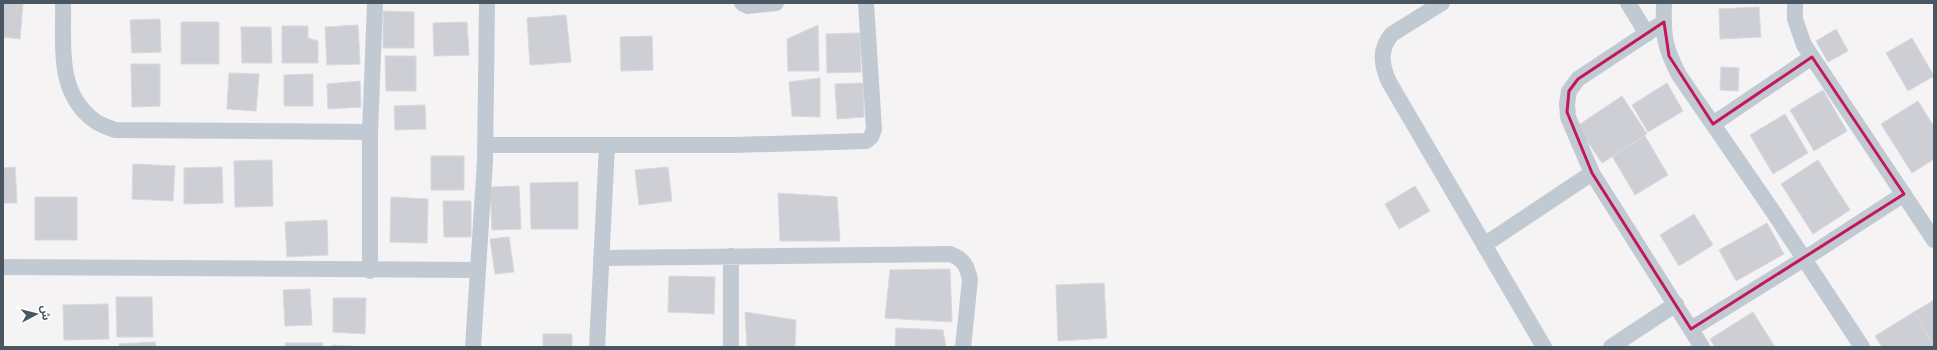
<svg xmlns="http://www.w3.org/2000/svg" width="1937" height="350" viewBox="0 0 1937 350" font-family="'PT Sans Narrow','Noto Sans Arabic',sans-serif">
<rect width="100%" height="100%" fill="#f5f3f3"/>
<path fill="#cdcfd5" stroke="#d7d9de" d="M 3,3 L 23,3 L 20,39 L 3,37 Z
M 1759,7 L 1761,37 L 1720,39 L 1719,9 Z
M 383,11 L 414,12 L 414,48 L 383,48 Z
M 566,15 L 571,62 L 530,65 L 527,18 Z
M 160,19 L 161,52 L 132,53 L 130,20 Z
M 181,22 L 219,22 L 219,64 L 181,64 Z
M 467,22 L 469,55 L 434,56 L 433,23 Z
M 358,25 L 360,64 L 327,65 L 325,27 Z
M 818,25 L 819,71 L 788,71 L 787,39 Z
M 282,26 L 308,26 L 308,38 L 318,41 L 318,63 L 282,63 Z
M 241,27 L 271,27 L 272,63 L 242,63 Z
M 1836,29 L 1848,51 L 1828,62 L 1816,41 Z
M 860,33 L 861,72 L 827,73 L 826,34 Z
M 652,36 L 653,70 L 621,71 L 620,37 Z
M 1912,38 L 1934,76 L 1908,91 L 1886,53 Z
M 385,56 L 416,56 L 416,91 L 386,91 Z
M 131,64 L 160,64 L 160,106 L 132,107 Z
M 1721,67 L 1739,68 L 1738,91 L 1720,90 Z
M 229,73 L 259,74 L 256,111 L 227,109 Z
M 313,74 L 313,106 L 284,106 L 284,75 Z
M 820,78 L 820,117 L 792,116 L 789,82 Z
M 360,81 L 361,107 L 328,109 L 327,84 Z
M 863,83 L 864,117 L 837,119 L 835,84 Z
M 1667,83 L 1683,111 L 1648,132 L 1632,105 Z
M 1823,90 L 1847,131 L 1814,151 L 1790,110 Z
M 1622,96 L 1647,134 L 1602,163 L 1577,126 Z
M 1918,101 L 1934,127 L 1934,159 L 1912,173 L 1881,124 Z
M 425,105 L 426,129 L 395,130 L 394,106 Z
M 1785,114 L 1808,153 L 1773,174 L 1750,135 Z
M 1645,136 L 1668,175 L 1635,195 L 1612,156 Z
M 431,156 L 464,156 L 464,190 L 431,190 Z
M 272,160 L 273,206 L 235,207 L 234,161 Z
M 1818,160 L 1850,210 L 1813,234 L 1781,184 Z
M 133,164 L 175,166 L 173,201 L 132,199 Z
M 15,167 L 17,203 L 3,203 L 3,168 Z
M 222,167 L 223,203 L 184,204 L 184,168 Z
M 668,167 L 672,201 L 639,205 L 635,170 Z
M 578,182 L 578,229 L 531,229 L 530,183 Z
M 519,186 L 521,229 L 492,230 L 490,187 Z
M 1415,186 L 1430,211 L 1399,229 L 1385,204 Z
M 778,193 L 837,197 L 840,241 L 780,241 Z
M 35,197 L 77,197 L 77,240 L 35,240 Z
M 391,197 L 428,199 L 427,243 L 390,242 Z
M 443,201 L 471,201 L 471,237 L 444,237 Z
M 1694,214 L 1713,245 L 1679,266 L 1660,235 Z
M 327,220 L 328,255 L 287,257 L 285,222 Z
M 1767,223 L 1784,254 L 1736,281 L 1719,250 Z
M 509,237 L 514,272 L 495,274 L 490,239 Z
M 950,269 L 952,322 L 885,318 L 890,270 Z
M 669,276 L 715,277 L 714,314 L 668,312 Z
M 1104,283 L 1107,338 L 1058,341 L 1056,285 Z
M 310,289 L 312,325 L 285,326 L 283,290 Z
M 116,297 L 152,297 L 153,337 L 117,337 Z
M 333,298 L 366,298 L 365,334 L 333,332 Z
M 1934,300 L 1934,346 L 1914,312 Z
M 108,304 L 109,339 L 64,340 L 63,305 Z
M 745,312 L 796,320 L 795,347 L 747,347 Z
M 1753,312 L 1775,347 L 1715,347 L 1710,339 Z
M 1914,312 L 1934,347 L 1882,347 L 1875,336 Z
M 896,328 L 943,330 L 946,347 L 895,347 Z
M 543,334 L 572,334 L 572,347 L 543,347 Z
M 155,342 L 156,347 L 119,347 L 119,344 Z
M 285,343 L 323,343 L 323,347 L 285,347 Z
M 332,345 L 367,347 L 332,347 Z"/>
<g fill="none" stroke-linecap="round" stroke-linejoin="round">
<path stroke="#c1cad2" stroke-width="16" d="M 63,3 C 64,46 56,93 95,121 C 100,125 108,127 115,130 L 370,132
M 742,3 L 748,6 L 776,3
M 1442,3 L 1392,34 C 1379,49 1381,64 1389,82 L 1544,347
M 1628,3 L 1647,34
M 1664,3 C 1663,36 1664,46 1679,75 L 1772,210 L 1862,347
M 1795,3 L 1795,19 L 1804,45 L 1934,240
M 1664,22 L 1578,79 L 1569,91 L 1567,104 L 1568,117 L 1592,173 L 1702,347
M 1713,124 L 1812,57
M 485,145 L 735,145 L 866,141 L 871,137 L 874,129 L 866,3
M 1484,245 L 1592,173
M 601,258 L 950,254 C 964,259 967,266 970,280 L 963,347
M 3,267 L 478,270
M 370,271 L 370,132 L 375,3
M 1691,329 L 1804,259 L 1904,194
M 473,347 L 485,161 L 487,3
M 597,347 L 607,145
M 731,347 L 731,256
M 1611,347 L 1676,304"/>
</g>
<path fill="none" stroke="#c2185b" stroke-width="3" stroke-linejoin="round" d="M 1664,22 L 1669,56 L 1713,124 L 1812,57 L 1904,194 L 1691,329 L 1592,173 L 1567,112 L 1569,91 L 1578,79 Z"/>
<rect width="1937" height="350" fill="none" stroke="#4a5661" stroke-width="8"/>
<g transform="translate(36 314) rotate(83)" stroke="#ffffff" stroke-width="3" paint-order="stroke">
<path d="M0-3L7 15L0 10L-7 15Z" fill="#4a5661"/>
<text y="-6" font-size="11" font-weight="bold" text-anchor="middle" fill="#4a5661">ش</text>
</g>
</svg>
